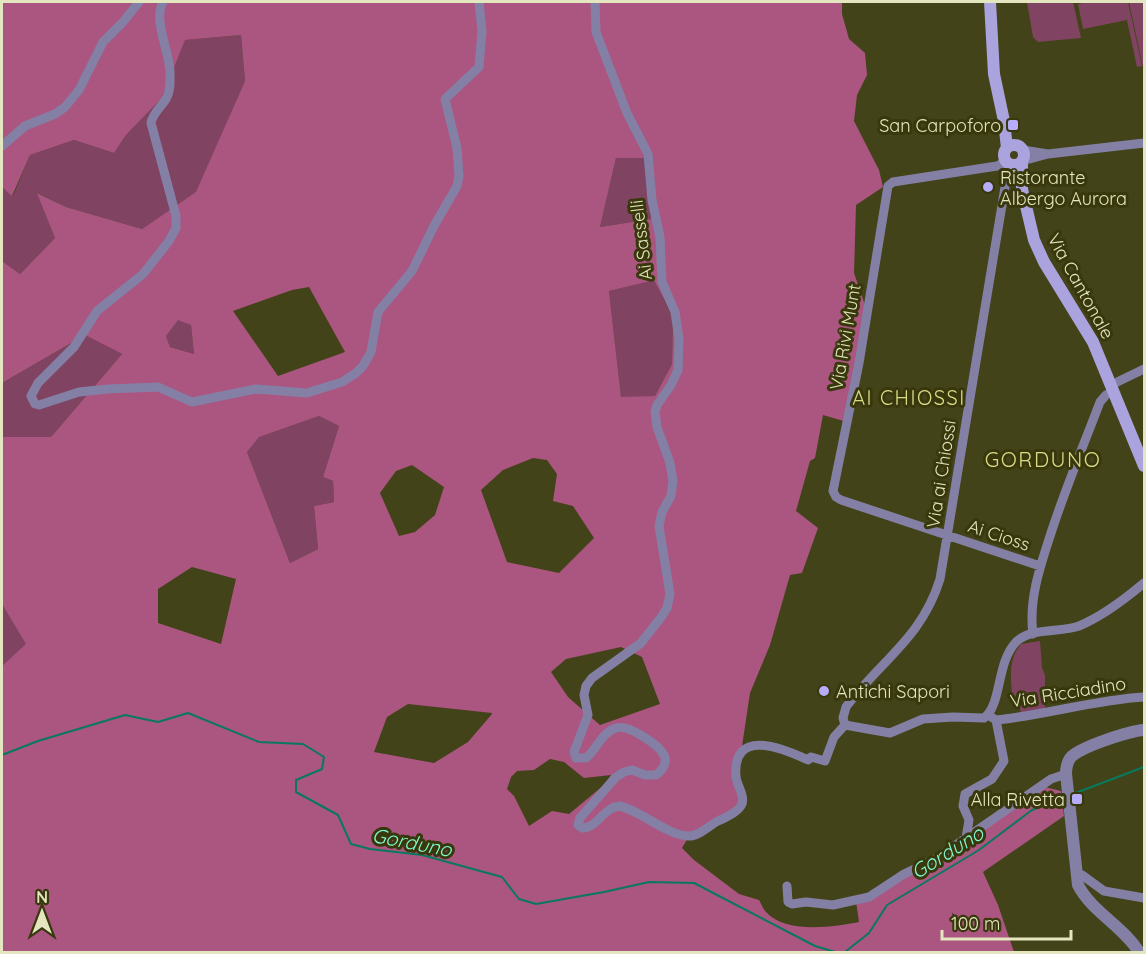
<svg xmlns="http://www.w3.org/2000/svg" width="1146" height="954" viewBox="0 0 1146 954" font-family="Quicksand,sans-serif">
<rect width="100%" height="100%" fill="#424318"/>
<path fill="#804462" d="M 1027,2 L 1073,2 L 1081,38 L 1038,42 L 1033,37 Z
M 1089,2 L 1128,2 L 1142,66 L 1137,67 L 1127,20 L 1083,29 L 1078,4 Z
M 1129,2 L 1144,2 L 1144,72 Z
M 241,35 L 245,81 L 197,192 L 142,229 L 66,207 L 38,193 L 55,238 L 20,274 L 2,261 L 2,187 L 13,196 L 30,155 L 74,140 L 114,153 L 126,135 L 161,99 L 184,40 Z
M 616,158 L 646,158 L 651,219 L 600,227 Z
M 654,279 L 673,317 L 672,364 L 655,396 L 621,398 L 609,291 Z
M 178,319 L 191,325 L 194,354 L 170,347 L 166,336 Z
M 85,335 L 122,354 L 51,437 L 2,437 L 2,383 Z
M 319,416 L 339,426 L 323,477 L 333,481 L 334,502 L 314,506 L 318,549 L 290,563 L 247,452 L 258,437 Z
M 2,604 L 27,644 L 2,667 Z
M 1040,641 L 1042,668 L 1045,675 L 1045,711 L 1021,713 L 1018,699 L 1015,699 L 1014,695 L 1012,695 C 1011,676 1008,660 1021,644 Z"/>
<path fill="#ab5581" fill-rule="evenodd" d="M 2,2 L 842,2 L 842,14 L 849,39 L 865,53 L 867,75 L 857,95 L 854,121 L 879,170 L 883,187 L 856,205 L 854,273 L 867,311 L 847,422 L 823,415 L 815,458 L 810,461 L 796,511 L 818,528 L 802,573 L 790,575 L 770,645 L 750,693 L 741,753 L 738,762 L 743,802 L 689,836 L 682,848 L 694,860 L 739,894 L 759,900 C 761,903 763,909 766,912 C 786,934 833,927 859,922 L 856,901 L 865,899 L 1045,787 L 1061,791 L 1064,816 L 983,872 L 998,905 L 1014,952 L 2,952 L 2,666 L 26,644 L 2,604 L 2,437 L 51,437 L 122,354 L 85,335 L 2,383 L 2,261 L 20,274 L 55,238 L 37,193 L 66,207 L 142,229 L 196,192 L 245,81 L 241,35 L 185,40 L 161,99 L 126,135 L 114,153 L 74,140 L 30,155 L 12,196 L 2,187 ZM 616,158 L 646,158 L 651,219 L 600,227 ZM 654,280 L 673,316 L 672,364 L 655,396 L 621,397 L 609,291 ZM 309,287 L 345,352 L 278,376 L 233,311 L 292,290 ZM 178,320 L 191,325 L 194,354 L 170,347 L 166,336 ZM 319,416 L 339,426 L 323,477 L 333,481 L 334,502 L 314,506 L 318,549 L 290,563 L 247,452 L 259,437 ZM 533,458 L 547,460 L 557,474 L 553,501 L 573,506 L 594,538 L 559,573 L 507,562 L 481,490 L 503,470 ZM 412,465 L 444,487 L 435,515 L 415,532 L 399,536 L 380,493 L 396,471 ZM 192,567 L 236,579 L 221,644 L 158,623 L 158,589 ZM 621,647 L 642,657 L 660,704 L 600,725 L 568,697 L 551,672 L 566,659 ZM 408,704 L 492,713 L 492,714 L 468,742 L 434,763 L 374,752 L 387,717 ZM 550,759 L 564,762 L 584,778 L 611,775 L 604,785 L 569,814 L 552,811 L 529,826 L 514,796 L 507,789 L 511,777 L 517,771 L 534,770 Z"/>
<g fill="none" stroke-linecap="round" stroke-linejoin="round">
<path stroke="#09795e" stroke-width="2" d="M 2,755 L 38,741 L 125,715 L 158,722 L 188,713 L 259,742 L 303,744 L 324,757 L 322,769 L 296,780 L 296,792 L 338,815 L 351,844 L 370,849 L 422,855 L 502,877 L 519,899 L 536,904 L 604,892 L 649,882 L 694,883 L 815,946 L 835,952
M 1073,794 L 1144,767
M 845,952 L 869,933 L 887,905 L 979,850 L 1032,810 L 1064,797"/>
<path stroke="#8480a5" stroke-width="9" d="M 163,2 C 153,19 169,51 170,71 C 170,81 171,91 166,99 C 161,107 152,114 151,123 L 176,216 L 176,228 L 169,241 L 143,274 L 97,311 L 74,347 L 38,383 L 31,396 L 35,404 L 39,405 L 79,392 L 108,389 L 158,387 L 192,402 L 256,389 L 307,393 L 342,382 L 356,373 L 363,366 L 371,352 L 378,312 L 412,271 L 434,226 L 457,186 L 459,176 L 457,148 L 445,99 L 479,67 L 482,31 L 479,2
M 595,2 L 596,32 L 627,113 L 648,154 L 652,200 L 660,237 L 662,282 L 675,312 L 679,339 L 678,370 L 671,385 L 657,405 L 655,412 L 657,427 L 670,463 L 673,481 L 671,496 L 662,512 L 659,526 L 670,594 L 667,608 L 662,616 L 641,643 L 592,678 L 586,686 L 584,695 L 588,715 L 574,752 L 576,758 L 586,758 C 596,750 602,732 616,728 C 628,724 658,744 664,755 C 668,762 662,771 656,775 L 645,775 L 632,770 L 624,772 L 616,777 L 580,818 L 578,825 L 582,828 C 598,828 603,807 620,806 C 641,811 667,835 688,836 C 697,837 708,827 716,822 C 724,818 739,812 742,804 C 745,796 737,785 736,777 C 732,727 782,748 808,760 L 811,757 L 825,761 L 834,737 L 845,725
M 2,146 L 25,126 L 55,114 L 65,107 L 79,90 L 103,42 L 123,22 L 139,2
M 1023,150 L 1048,154
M 1007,161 L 997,166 L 893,182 L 888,186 L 859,363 L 833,491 L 836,497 L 841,500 L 1040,566
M 1022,161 L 1048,154 L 1144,143
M 1111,385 L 1144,369
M 1033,634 C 1028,598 1042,561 1053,527 C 1067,485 1084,444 1100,402 L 1106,395 L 1114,391
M 996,720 C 1046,715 1094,700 1144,697
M 845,725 L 843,718 L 846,707 C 880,661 922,638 940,579 L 1009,163
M 845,725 L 890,733 L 923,719 L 953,717 L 984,718 C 1002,705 996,663 1016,642 C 1031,627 1060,633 1079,626 C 1103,616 1125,599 1144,583
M 966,838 L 969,820 L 963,806 L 965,794 L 992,779 L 1004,761 L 996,720 L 988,715
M 1076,874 L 1082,875 L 1104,891 L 1144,898
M 787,886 L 788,902 L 792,904 L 806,902 L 833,905 L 869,897 L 904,874 L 937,858 L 1051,779 L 1066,774"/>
<path stroke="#8480a5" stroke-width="12" d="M 1139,952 C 1123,926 1092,912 1078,885 L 1066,774 C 1066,767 1067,761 1072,756 C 1084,746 1129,731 1144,730"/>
<path stroke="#aaa3de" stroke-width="12" d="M 990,2 L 994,74 L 1004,121 L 1007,148
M1004 155a10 10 0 1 1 20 0a10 10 0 1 1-20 0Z
M 1022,161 L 1022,189 L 1034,240 L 1044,262 L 1093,342 L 1144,466"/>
</g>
<g fill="#b6acf8" stroke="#38380c" stroke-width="2">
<rect x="1007" y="119" width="12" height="12" rx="3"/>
<circle cx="988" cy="187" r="6"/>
<circle cx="824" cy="691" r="6"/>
<rect x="1071" y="793" width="12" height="12" rx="3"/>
</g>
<g text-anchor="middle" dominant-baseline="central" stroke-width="6" stroke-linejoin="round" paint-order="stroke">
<g font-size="18" fill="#e3e6be" stroke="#38380c" text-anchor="end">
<text x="1001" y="125">San Carpoforo</text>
<text x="1000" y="177" text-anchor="start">Ristorante<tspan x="1000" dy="21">Albergo Aurora</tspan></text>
<text x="836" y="691" text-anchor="start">Antichi Sapori</text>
<text x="1065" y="799">Alla Rivetta</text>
</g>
<g font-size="18" fill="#e3e6be" stroke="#38380c">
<text transform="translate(641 240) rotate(-97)">Ai Sasselli</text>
<text transform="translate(1081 286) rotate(61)">Via Cantonale</text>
<text transform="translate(845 337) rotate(-80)">Via Rivi Munt</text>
<text transform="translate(941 474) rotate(-81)">Via ai Chiossi</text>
<text transform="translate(999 535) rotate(18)">Ai Cioss</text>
<text transform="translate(1068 692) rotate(-9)">Via Ricciadino</text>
</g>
<g font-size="20" letter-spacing="1.5" fill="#d9db89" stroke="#38380c">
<text x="909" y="397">AI CHIOSSI</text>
</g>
<g font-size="20" font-style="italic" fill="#81f9d2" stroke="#38380c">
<text transform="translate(412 842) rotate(11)">Gorduno</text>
<text transform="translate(947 852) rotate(-32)">Gorduno</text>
</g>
<g font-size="21" letter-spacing="1.5" fill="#d9db89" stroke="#38380c">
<text x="1043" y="459">GORDUNO</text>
</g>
</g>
<rect width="1146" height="954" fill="none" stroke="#e3e6be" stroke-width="6"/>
<g transform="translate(42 912)" stroke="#38380c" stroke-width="4.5" paint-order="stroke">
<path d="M0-4.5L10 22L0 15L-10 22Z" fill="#e3e6be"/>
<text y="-9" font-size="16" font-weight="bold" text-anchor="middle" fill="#e3e6be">N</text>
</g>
<path d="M942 930v9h129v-9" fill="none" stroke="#e3e6be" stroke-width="3"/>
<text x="951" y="930" font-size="18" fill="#e3e6be" stroke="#38380c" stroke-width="4.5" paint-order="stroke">100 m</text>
</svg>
